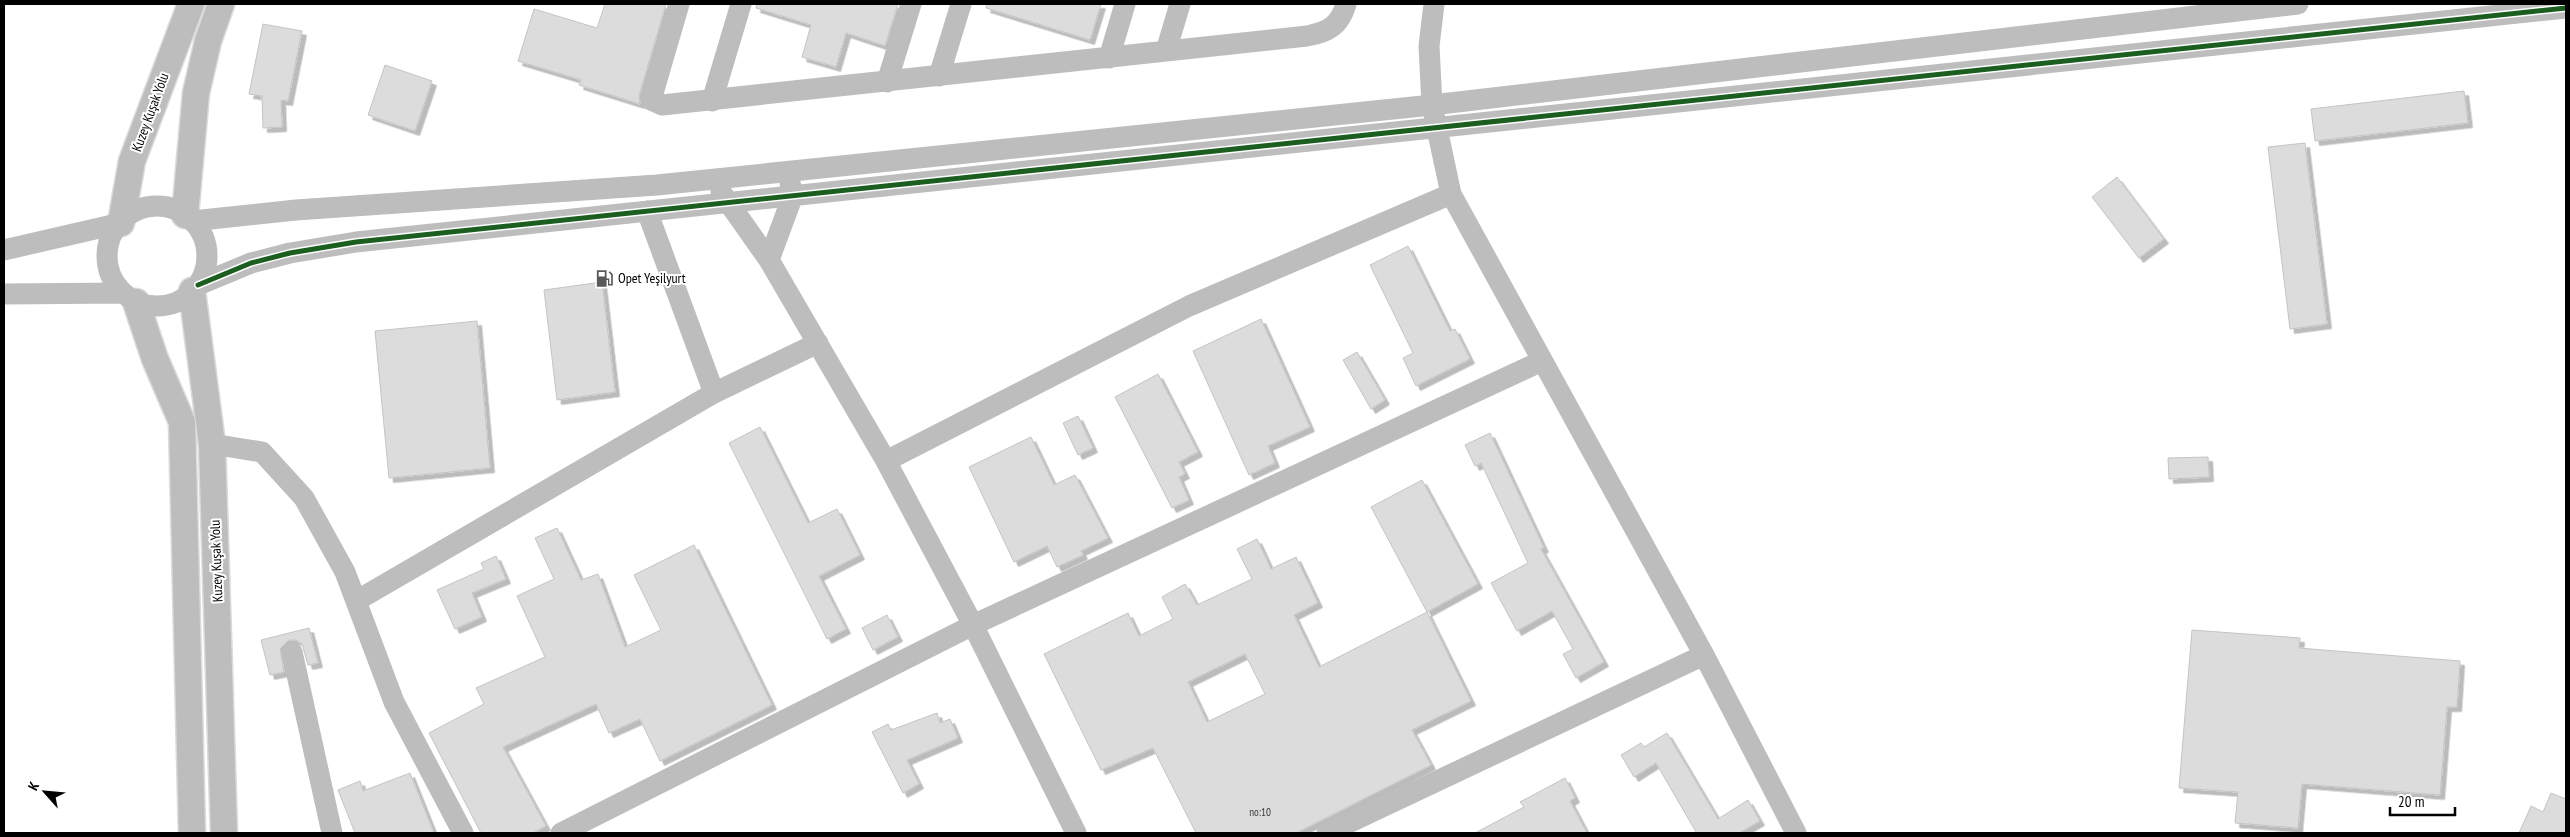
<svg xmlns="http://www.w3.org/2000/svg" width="2570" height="837" viewBox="0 0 2570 837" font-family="'PT Sans Narrow',sans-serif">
<defs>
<filter id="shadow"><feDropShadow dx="4.5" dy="4.5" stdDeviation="0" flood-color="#0004"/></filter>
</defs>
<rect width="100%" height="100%" fill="#fff"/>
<path fill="#dcdcdc" stroke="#c4c4c4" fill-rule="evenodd" filter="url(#shadow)" d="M 605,4 L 666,4 L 639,96 L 640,104 L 579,85 L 581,80 L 518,61 L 534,9 L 597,28 Z
M 757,4 L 898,4 L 885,46 L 846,33 L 836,67 L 802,57 L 811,25 L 756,8 Z
M 987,4 L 1101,4 L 1090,40 L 986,8 Z
M 263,24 L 302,31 L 288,101 L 281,100 L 282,127 L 263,128 L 262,96 L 249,94 Z
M 385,65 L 432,81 L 415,131 L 368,115 Z
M 2464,91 L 2468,123 L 2315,141 L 2311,109 Z
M 2305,143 L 2327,324 L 2290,329 L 2268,147 Z
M 2117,177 L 2164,239 L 2139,258 L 2092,197 Z
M 1408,246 L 1450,331 L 1455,329 L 1470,359 L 1416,386 L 1403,358 L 1413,353 L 1370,265 Z
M 602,282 L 615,392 L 557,400 L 544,290 Z
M 1261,319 L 1310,427 L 1268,446 L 1275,463 L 1249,475 L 1193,351 Z
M 477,321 L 490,468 L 389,478 L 375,331 Z
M 1357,352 L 1385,400 L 1371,409 L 1343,360 Z
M 1158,374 L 1198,452 L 1179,462 L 1185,474 L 1179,477 L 1189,500 L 1172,508 L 1115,397 Z
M 1078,416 L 1093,448 L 1078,455 L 1063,423 Z
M 760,427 L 808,523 L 837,509 L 860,555 L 819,576 L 846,629 L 827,639 L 729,443 Z
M 1490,433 L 1544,548 L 1541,549 L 1604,662 L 1576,678 L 1563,654 L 1573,649 L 1552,611 L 1517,631 L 1491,583 L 1528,563 L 1481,463 L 1475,466 L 1465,445 Z
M 1031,437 L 1054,485 L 1075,475 L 1108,538 L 1081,551 L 1083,555 L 1057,567 L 1047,546 L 1014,562 L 969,467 Z
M 2208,457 L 2209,477 L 2169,479 L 2168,458 Z
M 1422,480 L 1478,584 L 1427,612 L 1371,507 Z
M 557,528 L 581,580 L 598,574 L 625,647 L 661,630 L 634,575 L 694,545 L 772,705 L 660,761 L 640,719 L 609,733 L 596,704 L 503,747 L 546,826 L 533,833 L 481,833 L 429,733 L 484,704 L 476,688 L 545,657 L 517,596 L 554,579 L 535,538 Z
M 1257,539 L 1271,569 L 1296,557 L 1318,603 L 1294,615 L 1319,667 L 1427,612 L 1471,701 L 1412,730 L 1431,765 L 1296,833 L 1196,833 L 1153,748 L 1101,770 L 1044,654 L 1128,613 L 1139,636 L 1173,619 L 1162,597 L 1185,584 L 1197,605 L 1252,579 L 1237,549 ZM 1245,654 L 1265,694 L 1207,722 L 1188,682 Z
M 496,556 L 506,579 L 472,593 L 482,617 L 455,629 L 437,590 L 484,569 L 481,563 Z
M 887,615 L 898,637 L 873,650 L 862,628 Z
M 309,628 L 318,663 L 308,665 L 302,644 L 296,640 L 289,640 L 280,649 L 284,672 L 270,675 L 261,640 Z
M 2192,630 L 2300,638 L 2299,648 L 2460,661 L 2457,707 L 2447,707 L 2440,795 L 2302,784 L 2298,828 L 2235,823 L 2238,792 L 2179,788 Z
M 937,713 L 940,723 L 950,719 L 958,738 L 907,760 L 919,784 L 903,793 L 872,732 L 888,724 L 891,730 Z
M 1667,733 L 1718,819 L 1748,800 L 1760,821 L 1739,833 L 1693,833 L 1696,832 L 1656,763 L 1634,777 L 1621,755 L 1641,743 L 1644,747 Z
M 410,773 L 434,833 L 355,833 L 338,790 L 360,781 L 363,791 Z
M 1565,778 L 1575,798 L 1570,801 L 1587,833 L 1475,833 L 1524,807 L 1520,802 Z
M 2551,793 L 2566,799 L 2566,833 L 2519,833 L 2531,806 L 2543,812 Z"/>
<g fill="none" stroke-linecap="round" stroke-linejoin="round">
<defs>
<path id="major" d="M 185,215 L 196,93 L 208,41 L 221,4
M 121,223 L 132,161 L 191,4
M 192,291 L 212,444 L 224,833
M 136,302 L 155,359 L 182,422 L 192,833"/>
</defs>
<use href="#major" stroke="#dbdbdb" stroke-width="29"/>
<path stroke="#bdbdbd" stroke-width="21" d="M 679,4 L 651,100 L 662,105 L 1307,36 C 1329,32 1340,25 1346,4
M 1434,4 L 1429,46 L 1432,105 L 1451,194
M 1166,51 L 1180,4
M 1109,58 L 1125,4
M 939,76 L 961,4
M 887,82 L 911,4
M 712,101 L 741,4
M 721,192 L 769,260 L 793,195 L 790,183
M107 256a50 50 0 1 1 100 0a50 50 0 1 1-100 0Z
M 647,211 L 714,393
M 192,221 L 296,210 L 657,185 L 1432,105 L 2298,4
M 4,250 L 121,223
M 769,260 L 886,461 L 973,625 L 1076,833
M 198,285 L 251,263 L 290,253 L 356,242 L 2566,8
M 4,294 L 122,293
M 212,444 L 262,452 L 304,498 L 345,572 L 394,702 L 463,833
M 886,461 L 1189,306 L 1451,194 L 1704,655 L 1796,833
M 356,601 L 714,393 L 818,343
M 292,652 L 332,833
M 561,833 L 973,625 L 1542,361
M 1327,833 L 1704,655"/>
<use href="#major" stroke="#bdbdbd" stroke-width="26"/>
<defs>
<path id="cycleway" d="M 198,285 L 251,263 L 290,253 L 356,242 L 2566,8"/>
</defs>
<use href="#cycleway" stroke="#fff" stroke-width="8"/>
<use href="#cycleway" stroke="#1b5e20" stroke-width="5"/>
</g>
<defs>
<symbol id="fuel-bare" viewBox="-9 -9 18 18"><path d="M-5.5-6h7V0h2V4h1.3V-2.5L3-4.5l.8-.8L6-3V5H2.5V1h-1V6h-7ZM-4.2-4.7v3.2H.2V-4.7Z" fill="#595959" stroke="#fff" stroke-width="2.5" paint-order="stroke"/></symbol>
</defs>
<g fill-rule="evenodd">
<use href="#fuel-bare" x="592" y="266" width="25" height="25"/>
</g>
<g text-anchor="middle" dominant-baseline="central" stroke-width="4" stroke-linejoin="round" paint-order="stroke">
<g font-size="11" fill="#373737">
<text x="1260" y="812">no:10</text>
</g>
<g font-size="14" fill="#000" stroke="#fff">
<text transform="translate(150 112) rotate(-70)">Kuzey Kuşak Yolu</text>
<text transform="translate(216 561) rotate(-92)">Kuzey Kuşak Yolu</text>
</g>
<g font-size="14" fill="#000" stroke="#fff" text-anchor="start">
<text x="618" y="278">Opet Yeşilyurt</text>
</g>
</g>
<rect width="2570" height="837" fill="none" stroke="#000000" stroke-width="10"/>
<g transform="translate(45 792) rotate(297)" stroke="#ffffff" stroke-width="4" paint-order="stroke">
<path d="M0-4L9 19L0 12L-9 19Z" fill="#000000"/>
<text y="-8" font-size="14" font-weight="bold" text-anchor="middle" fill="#000000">K</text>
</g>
<path d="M2390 807v8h65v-8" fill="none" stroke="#000000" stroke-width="2.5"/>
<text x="2398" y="807" font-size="15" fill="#000000" stroke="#ffffff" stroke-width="4" paint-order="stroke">20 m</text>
</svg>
